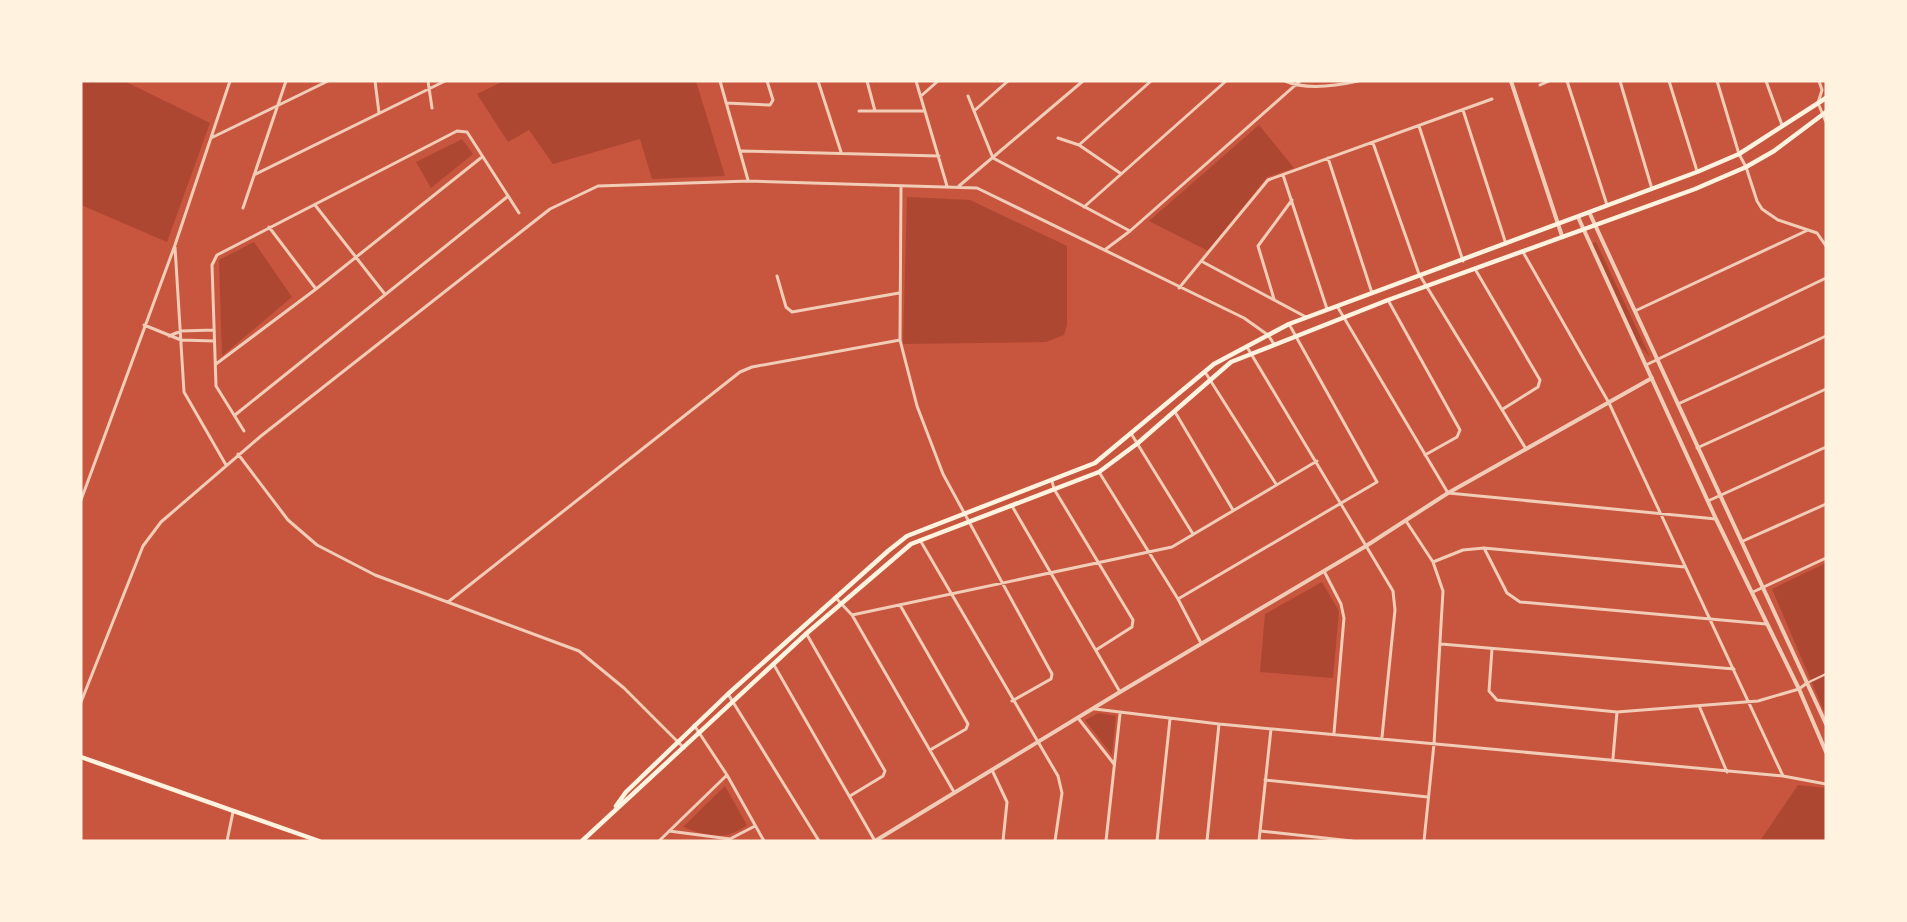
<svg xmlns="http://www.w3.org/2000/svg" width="1907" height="922" viewBox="0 0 1907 922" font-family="Rubik,sans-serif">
<rect width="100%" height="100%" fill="#c8553d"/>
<path fill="#ae4732" d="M 81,81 L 124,81 L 210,123 L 167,242 L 81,205 Z
M 504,81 L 696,81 L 725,176 L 652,179 L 640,139 L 553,164 L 529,130 L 508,142 L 477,94 Z
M 1259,125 L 1294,168 L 1267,177 L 1208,251 L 1149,221 Z
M 462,139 L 473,154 L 431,188 L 416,162 Z
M 907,197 L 970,200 L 1067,246 L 1067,325 L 1064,335 L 1046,342 L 903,344 Z
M 254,242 L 292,297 L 222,356 L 219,260 Z
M 1596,242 L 1650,357 L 1638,344 L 1592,244 Z
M 1826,563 L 1826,716 L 1772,589 Z
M 1322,582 L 1339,611 L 1333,678 L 1260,672 L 1265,614 Z
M 1099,713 L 1116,716 L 1112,755 L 1085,720 Z
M 1798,785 L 1826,788 L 1826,841 L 1760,841 Z
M 725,786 L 747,825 C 725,841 708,837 683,827 Z"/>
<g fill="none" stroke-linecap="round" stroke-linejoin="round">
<path stroke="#f1ccb7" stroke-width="2" d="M 1807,683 L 1826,674"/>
<path stroke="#f1ccb7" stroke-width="3" d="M 375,81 L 379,113
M 428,81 L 432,108
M 720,81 L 748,180
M 818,81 L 841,152
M 867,81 L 875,111
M 916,81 L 947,186
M 1285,81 C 1306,90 1336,86 1358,81
M 1567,81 L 1607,205
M 1620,81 L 1652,189
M 1669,81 L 1697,171
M 1717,81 L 1739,154 L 1746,167 L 1757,201 L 1762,209 L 1778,220 L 1817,233 L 1826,246
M 1766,81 L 1782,125
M 1819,81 L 1822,90 L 1818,103 L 1826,122
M 1540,85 L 1549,81
M 921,96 L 938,81
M 968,96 L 993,158 L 1130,231
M 726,103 L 770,105 L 773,100 L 767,81
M 1463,110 L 1506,244
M 859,111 L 925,111
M 974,111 L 1008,81
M 1419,126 L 1463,261
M 211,138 L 328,81
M 1058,138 L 1079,145 L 1120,173
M 1373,143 L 1419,274 L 1526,449
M 1079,145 L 1151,81
M 741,151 L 939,156
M 1328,158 L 1372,293
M 254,175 L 445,81
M 1283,175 L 1327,309
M 959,186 L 1083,81
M 901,187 L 900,340 L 917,406 L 943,474 L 1052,674 L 1051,679 L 1012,701
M 315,205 L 384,293
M 1084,207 L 1226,81
M 243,208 L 286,81
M 269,227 L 316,289
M 175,247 L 184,392 L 226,465
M 1106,249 L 1130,231 L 1300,81
M 1523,252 L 1609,403 L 1783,776
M 1201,261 L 1306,317
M 1475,269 L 1540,380 L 1538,387 L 1503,409
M 777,276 L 786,307 L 792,312 L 899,293
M 1179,288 L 1268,180 L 1492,99
M 1274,299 L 1258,246 L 1292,200
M 1388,300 L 1460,430 L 1457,437 L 1425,455
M 1337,306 L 1448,493 L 1716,519
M 1635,311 L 1808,230
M 144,325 L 181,340 L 214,341
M 169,336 L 181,331 L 214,330
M 1247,347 L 1393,591 L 1395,610 L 1382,737
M 216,364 L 316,289 L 482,157
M 1646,365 L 1826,278
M 1205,372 L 1276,484
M 1678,404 L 1826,336
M 1175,412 L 1233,510
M 235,415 L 507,197
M 244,431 L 216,386 L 212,265 L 217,255 L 457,131 L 467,132 L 519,213
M 1132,435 L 1193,534
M 1697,448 L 1826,389
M 238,454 L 288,520 L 317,545 L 375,575 L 579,651 L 624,688 L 684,748
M 1099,472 L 1178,599 L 1201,643
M 1052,481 L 1054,489 L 1133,620 L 1132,627 L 1096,650
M 81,500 L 175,245 L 230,81
M 1708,501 L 1826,447
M 1012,506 L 1120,692
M 1406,521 L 1433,562 L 1443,591 L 1434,744 L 1424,841
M 920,540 L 1058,776 L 1062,793 L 1055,841
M 1743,541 L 1826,504
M 1484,548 L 1507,593 L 1520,602 L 1766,624
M 1433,562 L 1463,550 L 1484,548 L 1685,567
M 1324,571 L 1341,604 L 1344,618 L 1334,733
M 1753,592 L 1826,558
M 835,597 L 852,615 L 954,792
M 1178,599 L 1377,482 L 1289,324
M 448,602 L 740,372 L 752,367 L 900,340
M 900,605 L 968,724 L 966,729 L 930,750
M 852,615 L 1172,547 L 1317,461
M 806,633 L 885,771 L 883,776 L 850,796
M 1441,644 L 1734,669
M 1492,649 L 1489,691 L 1497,700 L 1617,712 L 1758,701 L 1799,689 L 1807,683
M 774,665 L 875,841
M 728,694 L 819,841
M 81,702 L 143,546 L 161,522 L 261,436 L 550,209 L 598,186 L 749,181 L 977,188 L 1244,318 L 1268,335 L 1274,344
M 1700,708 L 1727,772
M 1095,709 L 1219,724 L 1783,776 L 1826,784
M 1078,718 L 1114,764
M 694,725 L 727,775 L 764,841
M 1613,758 L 1617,712
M 992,770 L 1007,802 L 1003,841
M 1265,780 L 1428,797
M 669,831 L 730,839 L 755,826
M 1260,831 L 1352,841
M 227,841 L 233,812
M 659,841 L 727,775
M 1106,841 L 1120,714
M 1157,841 L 1170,719
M 1207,841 L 1219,724
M 1259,841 L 1271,729"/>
<path stroke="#f1ccb7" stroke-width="4" d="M 1511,81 L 1562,236
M 1590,214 L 1826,724
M 1578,217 L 1716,519 L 1799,689 L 1826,752
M 875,841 L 1120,692 L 1366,546 L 1448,493 L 1652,378"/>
<path stroke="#fff3e0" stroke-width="4.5" d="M 81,757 L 319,841
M 616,806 L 626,792 L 728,694 L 888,551 L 907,536 L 1095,463 L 1214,364 L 1289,324 L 1697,172 L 1739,154 L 1826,98
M 582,841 L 807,633 L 911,544 L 1099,472 L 1138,443 L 1231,362 L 1388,300 L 1695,189 L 1746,167 L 1774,151 L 1826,112"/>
</g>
<rect width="1907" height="922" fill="none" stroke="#fff3e0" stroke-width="165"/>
</svg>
